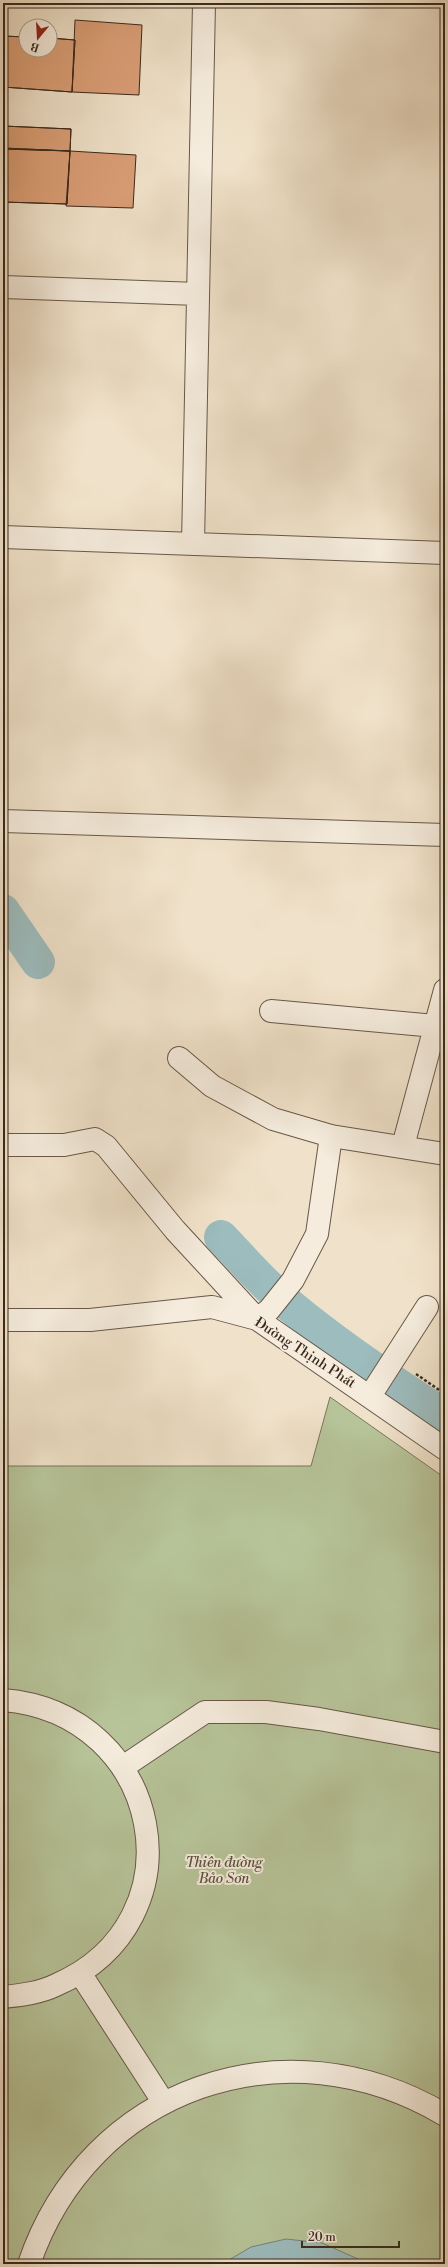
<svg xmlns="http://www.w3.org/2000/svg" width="448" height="2267" viewBox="0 0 448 2267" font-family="'Libre Bodoni',serif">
<rect width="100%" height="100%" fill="#f0e2ca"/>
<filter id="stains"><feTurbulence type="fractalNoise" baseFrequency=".005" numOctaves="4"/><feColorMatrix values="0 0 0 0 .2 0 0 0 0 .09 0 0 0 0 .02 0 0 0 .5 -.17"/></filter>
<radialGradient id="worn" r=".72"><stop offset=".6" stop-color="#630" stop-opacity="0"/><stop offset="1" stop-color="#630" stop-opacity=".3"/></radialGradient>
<path fill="#b7c499" stroke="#78775b" d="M 330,1397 L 445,1478 L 445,2264 L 3,2264 L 3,1466 L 311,1466 Z"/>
<path fill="#9cbcbe" stroke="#75827e" d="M 286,2239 L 322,2243 L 358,2259 L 363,2264 L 222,2264 L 251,2247 Z"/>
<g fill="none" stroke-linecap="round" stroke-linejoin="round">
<path stroke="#9cbcbe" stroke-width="34" d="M 3,911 L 38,962
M 221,1237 C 243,1260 264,1285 289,1305 C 338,1346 392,1382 445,1416"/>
</g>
<path fill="#da9e76" stroke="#3a2a1d" d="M 75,20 L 142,25 L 139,95 L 72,92 Z
M 3,36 L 26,37 L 26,50 L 50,50 L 50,38 L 75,40 L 72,92 L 3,87 Z
M 3,36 L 26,37 L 26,50 L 50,50 L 50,38 L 75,40 L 72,92 L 3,87 Z
M 3,126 L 71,129 L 70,151 L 3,148 Z
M 3,126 L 71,129 L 70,151 L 3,148 Z
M 3,149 L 70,151 L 67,204 L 3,202 Z
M 3,149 L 70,151 L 67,204 L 3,202 Z
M 70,151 L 136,155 L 133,208 L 66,206 Z"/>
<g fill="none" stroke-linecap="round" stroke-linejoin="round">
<defs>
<path id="minor" d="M 3,287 L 198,294
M 3,537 L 445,553
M 193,544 L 204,3
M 3,821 L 445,835
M 271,1011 L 435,1026
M 179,1058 L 212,1086 L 273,1119 L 331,1136 L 445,1154
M 3,1145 L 64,1145 L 95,1139 L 106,1146 L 175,1230 L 257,1319 L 269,1310 L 293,1280 L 317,1234 L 331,1136
M 403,1146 L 445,990
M 3,1320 L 90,1320 L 212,1307 L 257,1319 L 445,1449
M 370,1396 L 427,1307
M 3,1700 C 163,1713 204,1921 56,1985 C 40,1993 21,1995 3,1997
M 123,1767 L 205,1712 L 266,1712 L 319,1719 L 445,1742
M 80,1973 L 164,2103
M 29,2264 C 89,2087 286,2020 445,2115"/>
</defs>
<use href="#minor" stroke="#685848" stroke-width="24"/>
<path stroke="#3a2a1d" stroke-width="2.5" stroke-dasharray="3 2" stroke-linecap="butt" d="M 416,1374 L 445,1394"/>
<use href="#minor" stroke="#f5ecdd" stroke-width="22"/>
</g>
<g text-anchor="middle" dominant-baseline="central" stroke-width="4" stroke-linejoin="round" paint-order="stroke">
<g font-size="14" fill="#3a2a1d" stroke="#f5ecdd">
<text transform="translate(305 1353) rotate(33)">Đường Thịnh Phát</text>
</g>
<g font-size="14" font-style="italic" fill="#59503c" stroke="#f5ecdd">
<text x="224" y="1863">Thiên đường<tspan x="224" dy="16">Bảo Sơn</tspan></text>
</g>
</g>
<rect width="448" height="2267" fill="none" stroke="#f0e2ca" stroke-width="16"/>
<rect x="4" y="4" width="440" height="2259" fill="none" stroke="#3a2a1d" stroke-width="2"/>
<rect x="8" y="8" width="432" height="2251" fill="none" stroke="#3a2a1d"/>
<g transform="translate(38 38) rotate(198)"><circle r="19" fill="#f5ecdd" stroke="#aa9e90"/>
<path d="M0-3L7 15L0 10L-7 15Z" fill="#8f2418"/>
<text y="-6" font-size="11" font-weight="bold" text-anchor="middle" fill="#3a2a1d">B</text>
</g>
<path d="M302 2241v6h97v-6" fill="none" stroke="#3a2a1d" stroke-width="2"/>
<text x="308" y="2241" font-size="12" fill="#3a2a1d" stroke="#f5ecdd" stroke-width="3" paint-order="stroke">20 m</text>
<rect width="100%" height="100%" filter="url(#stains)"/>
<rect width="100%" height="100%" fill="url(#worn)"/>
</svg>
